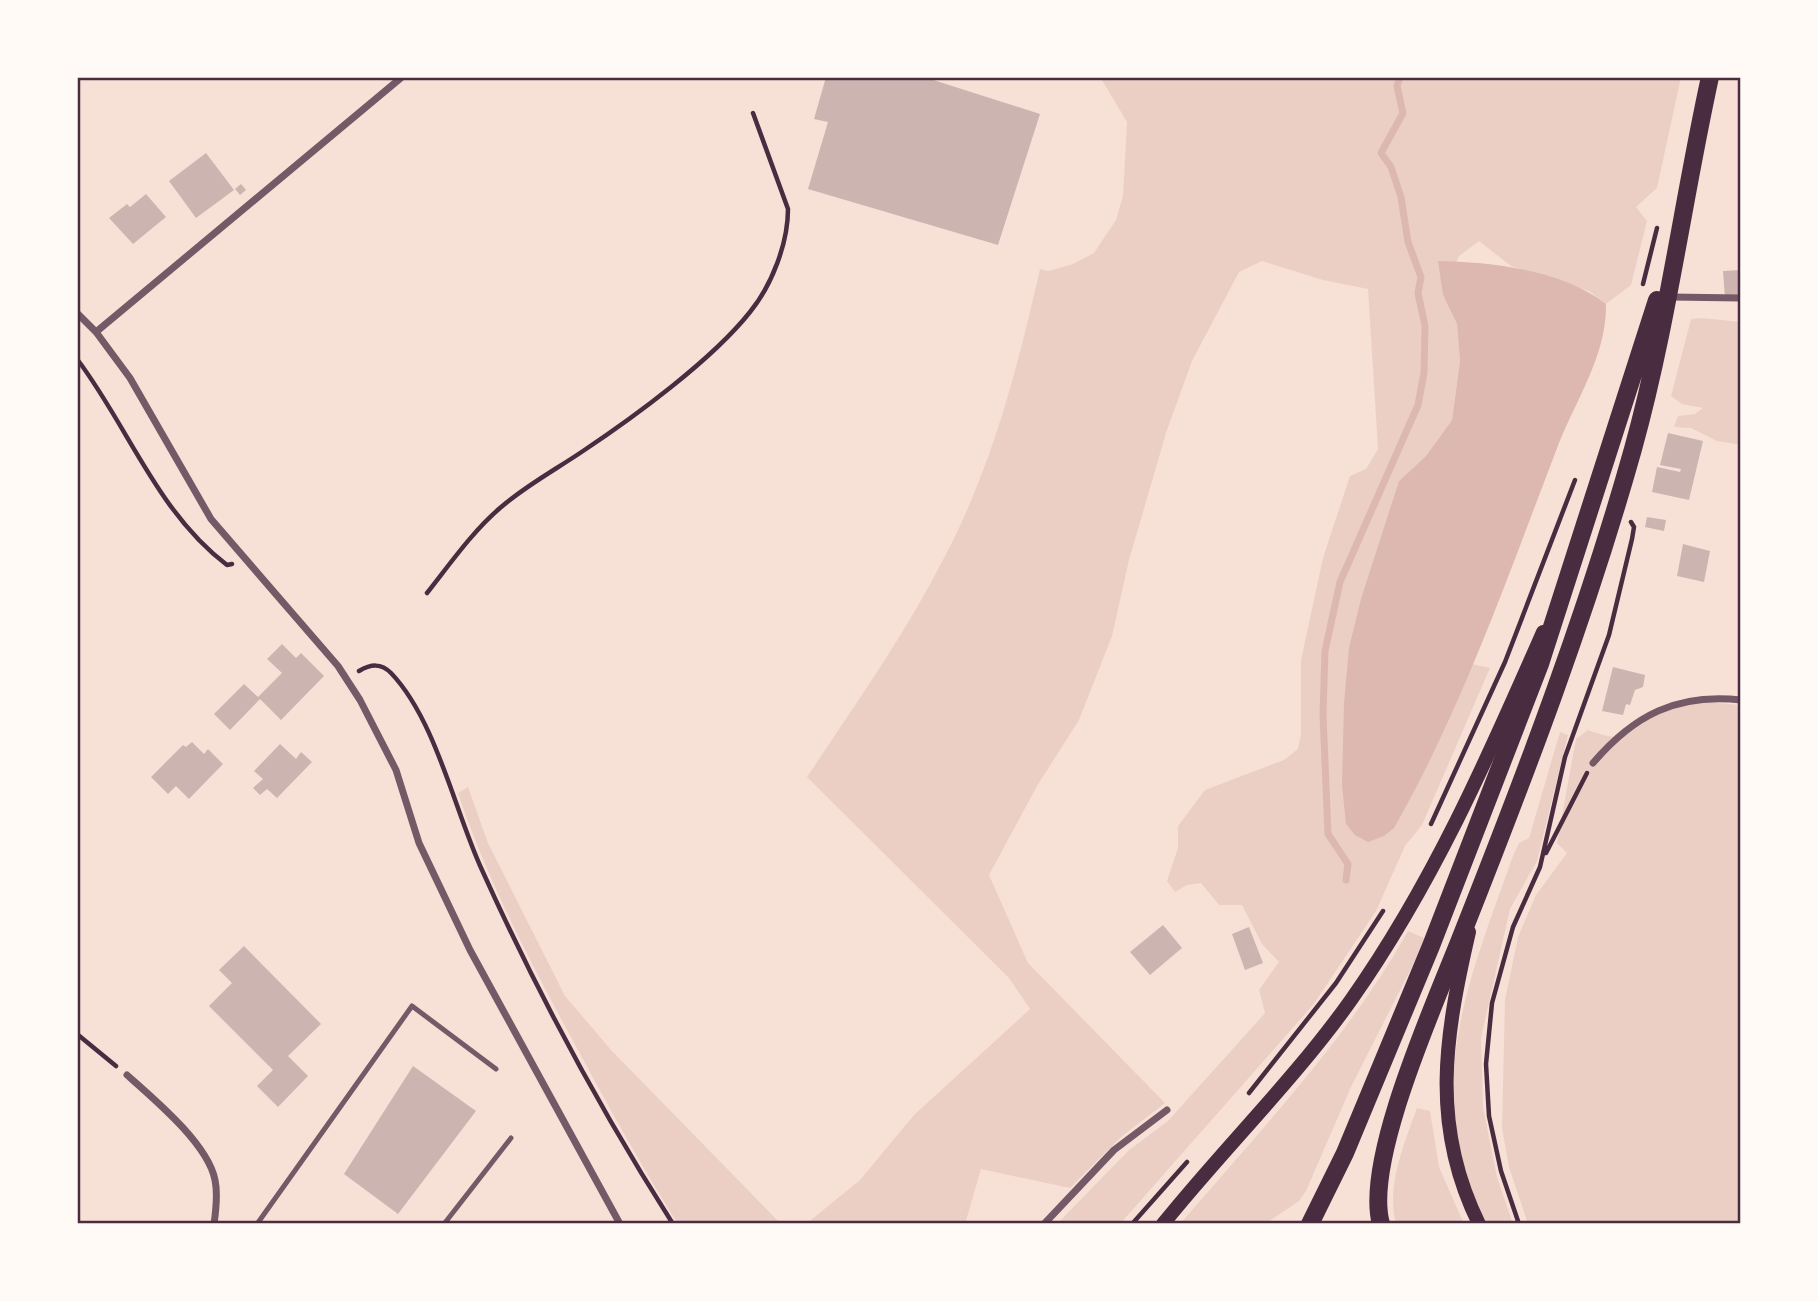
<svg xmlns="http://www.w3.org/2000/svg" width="1818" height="1301" viewBox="0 0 1818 1301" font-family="'DejaVu Sans',sans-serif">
<rect width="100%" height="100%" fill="#f7e1d7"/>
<path fill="#ebcfc5" d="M 1100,77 L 1681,77 L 1657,188 L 1636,207 L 1647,221 L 1631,285 L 1606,304 L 1589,291 L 1511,266 L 1479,241 L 1459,256 L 1443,295 L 1457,324 L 1460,361 L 1452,420 L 1426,456 L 1399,481 L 1467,663 L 1490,668 L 1422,825 L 1405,846 L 1376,911 L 1313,1005 L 1120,1224 L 1057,1224 L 1128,1151 L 1168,1121 L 1265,1013 L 1259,990 L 1279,962 L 1262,944 L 1242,905 L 1219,905 L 1201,883 L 1187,885 L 1175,892 L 1167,881 L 1178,848 L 1178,826 L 1205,790 L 1284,760 L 1298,749 L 1301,734 L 1301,660 L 1323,558 L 1350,476 L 1366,469 L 1378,449 L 1368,289 L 1323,280 L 1262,261 L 1239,272 L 1192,361 L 1166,433 L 1129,560 L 1112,636 L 1079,720 L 1037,786 L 989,875 L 1028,963 L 1165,1103 L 1121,1137 L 1070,1188 L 981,1169 L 965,1224 L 806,1224 L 860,1180 L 914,1115 L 1030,1009 L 1009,978 L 807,777 C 855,705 906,633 945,556 C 992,467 1018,366 1040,269 L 1049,271 L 1073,264 L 1094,253 L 1116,220 L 1123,196 L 1127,122 Z
M 1701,318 L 1741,322 L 1741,445 L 1717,441 L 1691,428 L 1674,427 L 1678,416 L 1695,414 L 1703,408 L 1682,404 L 1671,396 L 1691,319 Z
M 1705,702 L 1741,705 L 1741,1224 L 1528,1224 L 1509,1167 L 1502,1128 L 1505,1000 L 1518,937 L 1536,895 L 1567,853 L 1557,843 L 1576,739 L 1588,730 C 1631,746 1624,731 1657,715 C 1672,708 1688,704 1705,702 Z
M 1560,732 L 1568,735 L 1537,861 L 1510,909 L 1481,1038 L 1483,1107 L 1497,1177 L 1513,1224 L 1487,1224 C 1420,1089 1467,986 1513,856 L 1519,843 L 1529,838 Z
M 468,787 L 488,843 L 565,996 L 612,1051 L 781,1224 L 678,1224 C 640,1164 606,1102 572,1039 C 529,960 487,879 458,793 Z
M 1408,931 L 1426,939 L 1351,1087 L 1306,1191 L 1299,1201 L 1265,1224 L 1180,1224 C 1261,1129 1347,1040 1408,931 Z
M 1417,1108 L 1430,1111 L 1439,1167 L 1464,1224 L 1396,1224 C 1386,1186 1404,1144 1417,1108 Z"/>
<path fill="#dcb8b0" d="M 1438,261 C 1492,262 1563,270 1606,304 C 1607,354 1577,398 1559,443 C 1509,573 1463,707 1394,828 L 1384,836 L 1368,842 L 1355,835 L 1346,824 L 1342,785 L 1344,703 L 1349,648 L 1361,599 L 1399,481 L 1426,456 L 1452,420 L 1460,361 L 1457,324 L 1443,295 Z"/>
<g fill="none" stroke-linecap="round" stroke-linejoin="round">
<path stroke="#dcb8b0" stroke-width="7" d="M 1346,880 L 1348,864 L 1328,834 L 1323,714 L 1325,651 L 1340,582 L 1418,405 L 1424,373 L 1425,326 L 1418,293 L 1421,277 L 1408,242 L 1401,197 L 1391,167 L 1381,153 L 1403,113 L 1397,86 L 1400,77"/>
</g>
<path fill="#ccb4b1" d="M 826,77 L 924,77 L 1040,114 L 998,245 L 808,189 L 828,122 L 814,119 Z
M 206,153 L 234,190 L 196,218 L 169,181 Z
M 241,184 L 246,190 L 240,195 L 235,189 Z
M 146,194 L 166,217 L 133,244 L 109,218 L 127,204 L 130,207 Z
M 1741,270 L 1741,297 L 1725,298 L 1723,271 Z
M 1668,433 L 1703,441 L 1689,500 L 1652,492 L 1657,467 L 1680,472 L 1681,469 L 1660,465 Z
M 1647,517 L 1666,520 L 1664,531 L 1645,527 Z
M 1683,544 L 1710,551 L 1704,582 L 1677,576 Z
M 282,644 L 296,658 L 301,653 L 324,676 L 281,720 L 260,699 L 230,730 L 214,714 L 244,684 L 258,697 L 282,673 L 267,659 Z
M 1613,667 L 1645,675 L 1643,687 L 1635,690 L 1630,705 L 1626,704 L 1623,715 L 1602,711 Z
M 192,742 L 204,754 L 208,749 L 223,764 L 189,799 L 176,786 L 168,794 L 151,777 L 183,745 L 186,747 Z
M 280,744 L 296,759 L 301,752 L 312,762 L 277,798 L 267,789 L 260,795 L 253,788 L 263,779 L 254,771 Z
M 1163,925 L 1182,948 L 1150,975 L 1130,952 Z
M 1249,927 L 1263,963 L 1245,970 L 1232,934 Z
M 244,946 L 321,1024 L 288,1056 L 308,1076 L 278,1107 L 257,1086 L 273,1070 L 209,1006 L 232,983 L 219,970 Z
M 413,1066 L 476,1111 L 398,1214 L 344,1174 Z"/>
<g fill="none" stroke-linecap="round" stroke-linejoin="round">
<path stroke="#4a2c40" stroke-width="4.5" d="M 1643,284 L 1657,228
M 77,359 C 128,426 157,512 227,565 L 232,564
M 427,593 C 450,564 472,532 500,508 C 525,486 555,470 583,451 C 634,417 712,360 750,312 C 772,285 788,243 788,209 L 753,113
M 359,671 C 371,664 381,663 391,673 C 436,720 455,812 482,870 C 537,992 601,1111 673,1224
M 1431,824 L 1505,662 L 1575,480
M 1546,853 L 1587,773
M 77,1034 L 116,1066
M 1249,1093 L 1336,983 L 1383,911
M 1132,1224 L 1187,1162
M 1519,1224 L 1501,1171 L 1489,1116 L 1486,1064 L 1492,1003 L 1513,927 L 1540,867 L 1565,757 L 1609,635 L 1632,539 L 1634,527 L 1631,522"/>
<path stroke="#755966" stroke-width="5" d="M 257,1224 L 412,1006 L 496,1069
M 444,1224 L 511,1138"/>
<path stroke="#755966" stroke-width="7" d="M 1670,297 L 1741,298
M 77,313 L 96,332 L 130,378 L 211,519 L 338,666 L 360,700 L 396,770 L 419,843 L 470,950 L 620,1224
M 96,332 L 402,77
M 1593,763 C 1634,715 1677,693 1741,700
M 127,1075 C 154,1099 208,1144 215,1180 C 218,1194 216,1210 214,1224
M 1044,1224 L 1114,1150 L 1167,1110"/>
<path stroke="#4a2c40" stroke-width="14" d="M 1469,932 C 1445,1036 1430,1125 1479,1224
M 1163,1224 C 1224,1148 1295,1079 1351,1000 C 1432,885 1487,760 1543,632"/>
<path stroke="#4a2c40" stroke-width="18" d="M 1310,1224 L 1345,1153 L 1431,946 L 1540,664 L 1657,300
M 1381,1224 C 1363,1160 1438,997 1463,932 C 1526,773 1587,613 1633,449 C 1667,327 1683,200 1710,77"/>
</g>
<rect width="1818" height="1301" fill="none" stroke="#fffaf5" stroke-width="158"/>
<rect x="79" y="79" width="1660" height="1143" fill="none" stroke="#4a2c40" stroke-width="2.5"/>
</svg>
